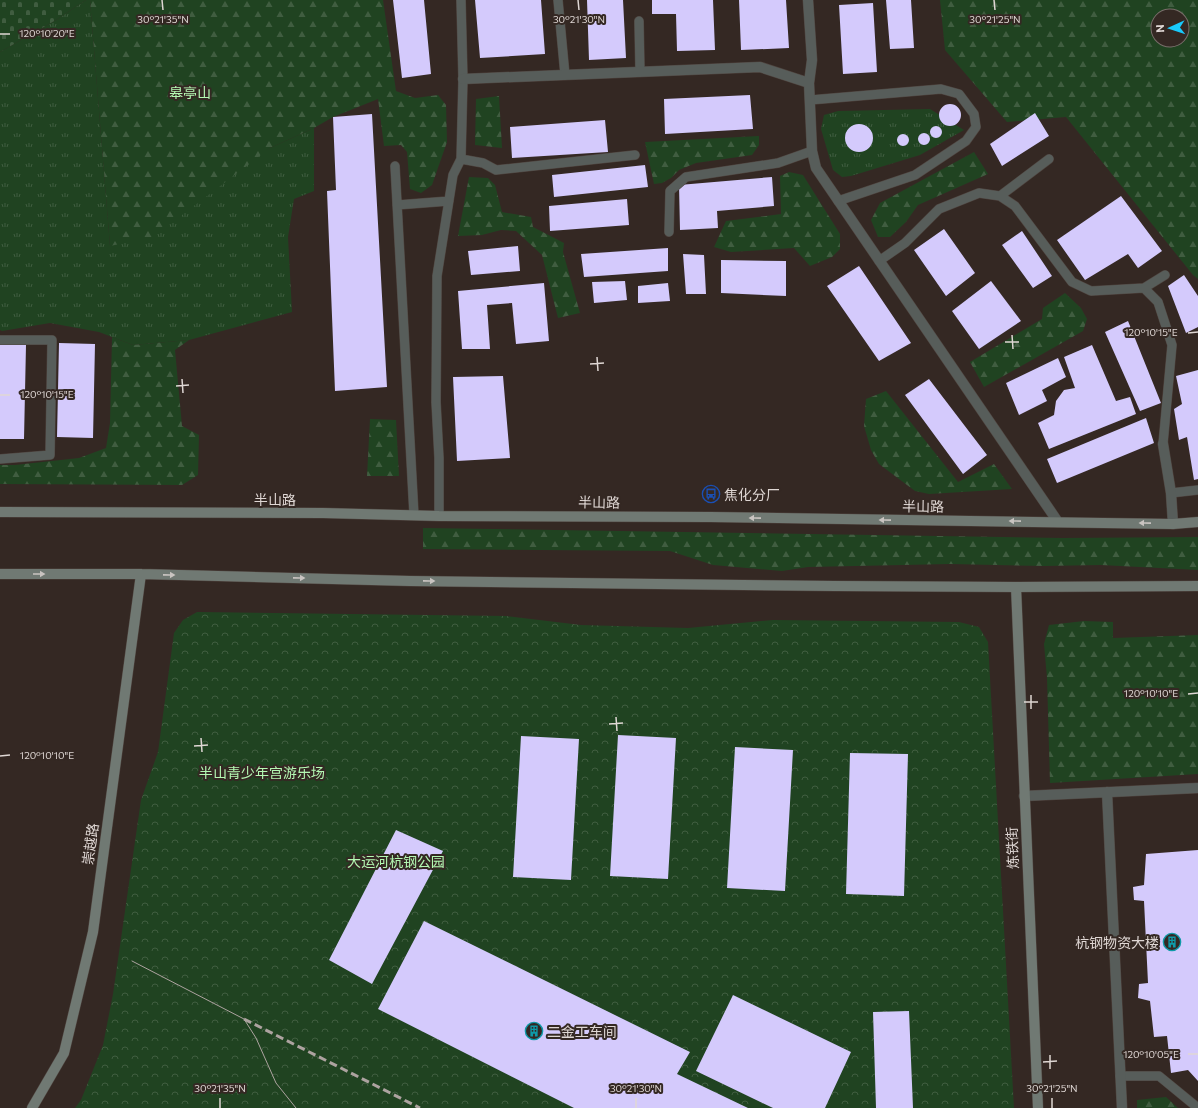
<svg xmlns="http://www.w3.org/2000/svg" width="1198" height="1108" viewBox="0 0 1198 1108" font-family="Commissioner,'Noto Sans SC',sans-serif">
<defs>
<pattern id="grass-tufts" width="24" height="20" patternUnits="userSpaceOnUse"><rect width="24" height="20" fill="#204321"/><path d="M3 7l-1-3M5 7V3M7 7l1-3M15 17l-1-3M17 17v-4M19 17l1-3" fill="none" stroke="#405d40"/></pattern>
<pattern id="forest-firs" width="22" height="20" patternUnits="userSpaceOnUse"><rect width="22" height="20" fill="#204321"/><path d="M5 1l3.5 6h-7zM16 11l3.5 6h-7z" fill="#405d40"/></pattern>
<pattern id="cemetery-stones" width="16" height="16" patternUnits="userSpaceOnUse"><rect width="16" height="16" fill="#204321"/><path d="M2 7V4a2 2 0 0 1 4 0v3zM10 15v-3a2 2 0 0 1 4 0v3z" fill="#405d40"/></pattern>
<pattern id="park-crowns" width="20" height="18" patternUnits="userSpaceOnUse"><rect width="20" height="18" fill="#204321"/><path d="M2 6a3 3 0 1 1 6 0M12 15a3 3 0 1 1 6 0" fill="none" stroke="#405d40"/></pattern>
</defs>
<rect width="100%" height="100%" fill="#342823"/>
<path fill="url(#grass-tufts)" d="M 86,0 L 90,0 L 110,246 L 270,148 L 314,128 L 314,191 L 294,199 L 288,237 L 292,312 L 189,340 L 133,345 L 99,332 L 50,323 L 2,331 L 0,330 L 0,52 L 56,20 Z
M 930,109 L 964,130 L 920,155 L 851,176 L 842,177 L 833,170 L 821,129 L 824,115 L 838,111 Z"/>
<path fill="url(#forest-firs)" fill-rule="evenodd" d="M 90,0 L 383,0 L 396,91 L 415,98 L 438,95 L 446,105 L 447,142 L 432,185 L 421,193 L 410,189 L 407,152 L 401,145 L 384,146 L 378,99 L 333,117 L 314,128 L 270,148 L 153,237 L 110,246 Z
M 940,0 L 1198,0 L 1198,279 L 1193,275 L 1066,117 L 1007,122 L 945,50 ZM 1158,16 L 1182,16 L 1182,40 L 1158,40 Z
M 499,96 L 502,148 L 475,145 L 476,99 Z
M 759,136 L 759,145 L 752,155 L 696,163 L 679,170 L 671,178 L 662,183 L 654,184 L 645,142 Z
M 974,152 L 988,174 L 918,205 L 906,222 L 890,237 L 878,237 L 871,220 L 880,203 Z
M 789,172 L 803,175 L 840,234 L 840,249 L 832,257 L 810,266 L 794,248 L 731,252 L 714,247 L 726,221 L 781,214 L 780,176 Z
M 469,177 L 488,178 L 495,185 L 502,212 L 531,217 L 533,227 L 564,243 L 563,252 L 580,313 L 558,318 L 542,255 L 516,231 L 501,230 L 482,235 L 458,236 Z
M 1065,293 L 1081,308 L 1087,319 L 1083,331 L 984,387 L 970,362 L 1042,319 L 1043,308 Z
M 112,337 L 133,345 L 189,340 L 175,350 L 182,426 L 199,435 L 198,475 L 182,485 L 0,484 L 0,465 L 15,465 L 79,458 L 106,448 L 110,423 Z
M 886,391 L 958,482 L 994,464 L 1012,489 L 929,494 L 915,491 L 879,464 L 871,450 L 864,426 L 866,399 Z
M 370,419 L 396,420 L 399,476 L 367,476 Z
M 423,528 L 1062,538 L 1198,537 L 1198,570 L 1101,565 L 1044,566 L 950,564 L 808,567 L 782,571 L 713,565 L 670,551 L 423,549 Z
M 1084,621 L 1113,622 L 1113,638 L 1198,635 L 1198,774 L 1050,783 L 1047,678 L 1044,644 L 1049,625 Z
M 1166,1097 L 1178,1108 L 1137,1108 L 1137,1100 Z"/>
<path fill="url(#cemetery-stones)" d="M 0,0 L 86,0 L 56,20 L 0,52 Z"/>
<path fill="url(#park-crowns)" d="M 197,612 L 506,616 L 581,625 L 688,628 L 773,620 L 959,622 L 979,627 L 988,642 L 1014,1108 L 75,1108 L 81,1100 L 103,1045 L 113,994 L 141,800 L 158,752 L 174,633 L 183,620 Z"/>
<path fill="#d4cafc" d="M 393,0 L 424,0 L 431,74 L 402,78 Z
M 475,0 L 541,0 L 545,54 L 480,58 Z
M 587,0 L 623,0 L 626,58 L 589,60 Z
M 652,0 L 713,0 L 715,50 L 677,51 L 676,14 L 652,14 Z
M 739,0 L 786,0 L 789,48 L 741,50 Z
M 886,0 L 911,0 L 914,48 L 890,49 Z
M 873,3 L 877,72 L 843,74 L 839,5 Z
M 750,95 L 753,129 L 665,134 L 664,99 Z
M939 115a11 11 0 1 1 22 0a11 11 0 1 1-22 0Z
M 1035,113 L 1049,136 L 1002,166 L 990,144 Z
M 372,114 L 387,387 L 335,391 L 327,191 L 336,190 L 333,117 Z
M 605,120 L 608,152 L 512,158 L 510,127 Z
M845 138a14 14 0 1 1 28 0a14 14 0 1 1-28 0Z
M930 132a6 6 0 1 1 12 0a6 6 0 1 1-12 0Z
M918 139a6 6 0 1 1 12 0a6 6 0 1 1-12 0Z
M897 140a6 6 0 1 1 12 0a6 6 0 1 1-12 0Z
M 645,165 L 648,187 L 554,197 L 552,175 Z
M 772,177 L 774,206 L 717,211 L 718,228 L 680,230 L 679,185 Z
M 1121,196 L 1162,251 L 1138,268 L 1128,254 L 1085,280 L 1057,240 Z
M 627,199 L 629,225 L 550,231 L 549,206 Z
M 944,229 L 975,273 L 946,296 L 914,250 Z
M 1022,231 L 1052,276 L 1033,288 L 1002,245 Z
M 518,246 L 520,271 L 471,275 L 468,251 Z
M 668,248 L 668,271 L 584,277 L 581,254 Z
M 683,254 L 704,255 L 706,294 L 686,294 Z
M 721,260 L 786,261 L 786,296 L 721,293 Z
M 859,266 L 911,343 L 879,361 L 827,286 Z
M 1184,275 L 1198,296 L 1198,327 L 1186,333 L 1168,286 Z
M 625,281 L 627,300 L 594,303 L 592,282 Z
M 991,281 L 1021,321 L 979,349 L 952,311 Z
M 544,283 L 549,341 L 516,344 L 512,303 L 487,305 L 490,349 L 462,349 L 458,291 Z
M 668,283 L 670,301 L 638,303 L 638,286 Z
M 1128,321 L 1161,403 L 1140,411 L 1105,332 Z
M 59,343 L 95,344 L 93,438 L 57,437 Z
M 0,344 L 26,345 L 24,439 L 0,439 Z
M 1092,345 L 1116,401 L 1130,397 L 1136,414 L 1049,449 L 1038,423 L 1054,415 L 1056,401 L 1064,390 L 1075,388 L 1064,357 Z
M 1058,358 L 1066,377 L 1042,390 L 1047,401 L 1019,415 L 1006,383 Z
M 1198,370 L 1198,479 L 1194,480 L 1187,437 L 1179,440 L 1174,409 L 1182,404 L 1176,376 Z
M 503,376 L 510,458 L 457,461 L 453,377 Z
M 929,379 L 987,455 L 963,474 L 905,395 Z
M 1146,418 L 1154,443 L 1057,483 L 1047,459 Z
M 618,735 L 676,738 L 668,879 L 610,876 Z
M 521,736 L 579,739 L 571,880 L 513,877 Z
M 735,747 L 793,750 L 785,891 L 727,888 Z
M 850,753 L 908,754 L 904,896 L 846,894 Z
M 396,830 L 443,851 L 372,984 L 329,960 Z
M 1198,850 L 1198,1081 L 1188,1070 L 1171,1073 L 1167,1036 L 1154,1037 L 1150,1001 L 1138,998 L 1139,984 L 1148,983 L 1144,901 L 1134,900 L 1133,887 L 1144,885 L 1146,854 Z
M 424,921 L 690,1052 L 677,1074 L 748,1108 L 574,1108 L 378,1009 Z
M 733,995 L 851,1052 L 825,1108 L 773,1108 L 696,1071 Z
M 909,1011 L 913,1108 L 876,1108 L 873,1012 Z"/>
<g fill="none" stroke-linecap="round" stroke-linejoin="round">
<defs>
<path id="lane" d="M 558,0 L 565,75
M 639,21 L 640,72
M 810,100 L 941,89 L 959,94 L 974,114 L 976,127 L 966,141 L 915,175 L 838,201
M 461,159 L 483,163 L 496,170 L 635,155
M 395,166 L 414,515
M 1000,196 L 1049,159
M 397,205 L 449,201
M 669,232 L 670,191 L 686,177 L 778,163 L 812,151
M 879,261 L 905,243 L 939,209 L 979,193 L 1000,196 L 1015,206 L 1072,282 L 1091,291 L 1144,288 L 1158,302 L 1172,345 L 1163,444
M 1144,288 L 1165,275
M 0,340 L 52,340 L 50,455 L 0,459
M 1171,493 L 1198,490
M 439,516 L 439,458 L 436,402 L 437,276 L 453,175 L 461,159 L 463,79 L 461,0
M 1120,1076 L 1159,1076 L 1198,1108"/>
<path id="street" d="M 808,0 L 812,60 L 809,83 L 812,151 L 816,168 L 1058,522
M 463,79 L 760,67 L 809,83
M 1163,444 L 1171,493 L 1173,524
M 1107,792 L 1122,1108
M 1024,796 L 1198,788"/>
<path id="secondary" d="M 0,512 L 323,513 L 439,516 L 710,517 L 1173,524 L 1198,522
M 0,574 L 141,574 L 410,581 L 835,586 L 1016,587 L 1198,586
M 1016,587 L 1038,1108
M 32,1108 L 64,1053 L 93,932 L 141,574"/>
</defs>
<use href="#lane" stroke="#4f443f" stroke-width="10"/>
<use href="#street" stroke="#4f443f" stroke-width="11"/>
<use href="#secondary" stroke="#4f443f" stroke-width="11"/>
<use href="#lane" stroke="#575d5a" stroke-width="9"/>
<use href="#street" stroke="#575d5a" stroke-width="10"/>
<use href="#secondary" stroke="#707973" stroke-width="10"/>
<path stroke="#ada3a0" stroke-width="1" d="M 132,961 L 244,1019 L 256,1038 L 276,1083 L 296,1108"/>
<path stroke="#ada3a0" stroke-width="3" stroke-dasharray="8 4" stroke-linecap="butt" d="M 244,1019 L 420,1108"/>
</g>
<defs><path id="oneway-solid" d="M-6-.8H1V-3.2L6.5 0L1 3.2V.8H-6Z"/></defs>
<g fill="#c9c4c1">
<use href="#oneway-solid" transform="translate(755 518) rotate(-179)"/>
<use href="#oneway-solid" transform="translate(885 520) rotate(-179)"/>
<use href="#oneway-solid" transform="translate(1015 521) rotate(-179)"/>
<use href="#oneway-solid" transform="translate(1145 523) rotate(-179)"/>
<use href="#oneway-solid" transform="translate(39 574)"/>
<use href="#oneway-solid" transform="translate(169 575) rotate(1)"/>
<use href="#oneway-solid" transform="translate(299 578) rotate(1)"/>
<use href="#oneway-solid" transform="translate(429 581) rotate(1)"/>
</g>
<path fill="none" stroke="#dfd7d4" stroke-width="1.5" d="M 162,0 L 163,10M 578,0 L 579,10M 994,0 L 995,10M 0,34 L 10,34M 1188,333 L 1198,332M 1012,335 L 1013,349M 1005,342 L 1019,342M 597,357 L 598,371M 590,364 L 604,363M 182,379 L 183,393M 176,386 L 189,385M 0,395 L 10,395M 1188,694 L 1198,693M 1031,695 L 1031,709M 1024,702 L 1038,702M 616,717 L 617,731M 609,724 L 623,723M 201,738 L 202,752M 194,746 L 208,745M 0,756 L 10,755M 1188,1054 L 1198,1054M 1050,1055 L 1050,1069M 1043,1062 L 1057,1061M 220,1098 L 220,1108M 636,1098 L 636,1108M 1052,1098 L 1052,1108"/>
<defs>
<symbol id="bus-ring" viewBox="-11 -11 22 22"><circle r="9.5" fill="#342823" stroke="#1a4fb4" stroke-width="1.5"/><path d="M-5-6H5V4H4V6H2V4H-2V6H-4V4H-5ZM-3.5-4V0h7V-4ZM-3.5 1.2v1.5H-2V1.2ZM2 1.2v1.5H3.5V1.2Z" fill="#1a4fb4"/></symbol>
<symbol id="building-ring" viewBox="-11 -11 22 22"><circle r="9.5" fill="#342823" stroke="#0f9aa8" stroke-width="1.5"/><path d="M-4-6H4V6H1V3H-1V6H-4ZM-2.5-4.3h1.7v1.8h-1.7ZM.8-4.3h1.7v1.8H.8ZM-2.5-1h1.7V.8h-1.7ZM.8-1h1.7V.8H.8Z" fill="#0f9aa8"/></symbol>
</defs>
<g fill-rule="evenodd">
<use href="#bus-ring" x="701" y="484" width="20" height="20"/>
<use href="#building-ring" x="1162" y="932" width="20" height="20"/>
<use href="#building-ring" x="524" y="1021" width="20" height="20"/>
</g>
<g text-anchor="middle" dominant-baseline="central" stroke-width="4" stroke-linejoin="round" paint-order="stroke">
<g font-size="14" fill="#b4f9b3" stroke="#342823">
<text x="190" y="92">皋亭山</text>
<text x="262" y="772">半山青少年宫游乐场</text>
<text x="396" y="861">大运河杭钢公园</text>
</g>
<g font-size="14" fill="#dfd7d4" stroke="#342823" text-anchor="start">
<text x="724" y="494">焦化分厂</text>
<text x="1159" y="942" text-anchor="end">杭钢物资大楼</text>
<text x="547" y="1031">二金工车间</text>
</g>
<g font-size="14" fill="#dfd7d4" stroke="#342823">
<text x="275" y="499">半山路</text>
<text transform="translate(599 502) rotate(1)">半山路</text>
<text transform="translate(923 506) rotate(1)">半山路</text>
<text transform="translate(90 844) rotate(-82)">崇越路</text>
<text transform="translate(1012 848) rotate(-92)">炼铁街</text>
</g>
</g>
<g font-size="10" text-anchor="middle" fill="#dfd7d4" stroke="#342823" stroke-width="4" stroke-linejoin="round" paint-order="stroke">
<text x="163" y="23">30°21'35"N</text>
<text x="579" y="23">30°21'30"N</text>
<text x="995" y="23">30°21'25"N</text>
<text x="47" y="37">120°10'20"E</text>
<text x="1151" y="336">120°10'15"E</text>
<text x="47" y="398">120°10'15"E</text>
<text x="1151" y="697">120°10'10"E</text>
<text x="47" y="759">120°10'10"E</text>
<text x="1151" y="1058">120°10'05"E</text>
<text x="220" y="1092">30°21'35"N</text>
<text x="636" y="1092">30°21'30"N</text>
<text x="1052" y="1092">30°21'25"N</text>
</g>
<g transform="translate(1170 28) rotate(267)"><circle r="19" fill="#342823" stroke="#786e6a"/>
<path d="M0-3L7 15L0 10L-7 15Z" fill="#19cafc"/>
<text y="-6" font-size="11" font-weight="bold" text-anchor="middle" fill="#dfd7d4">N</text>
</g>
</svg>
